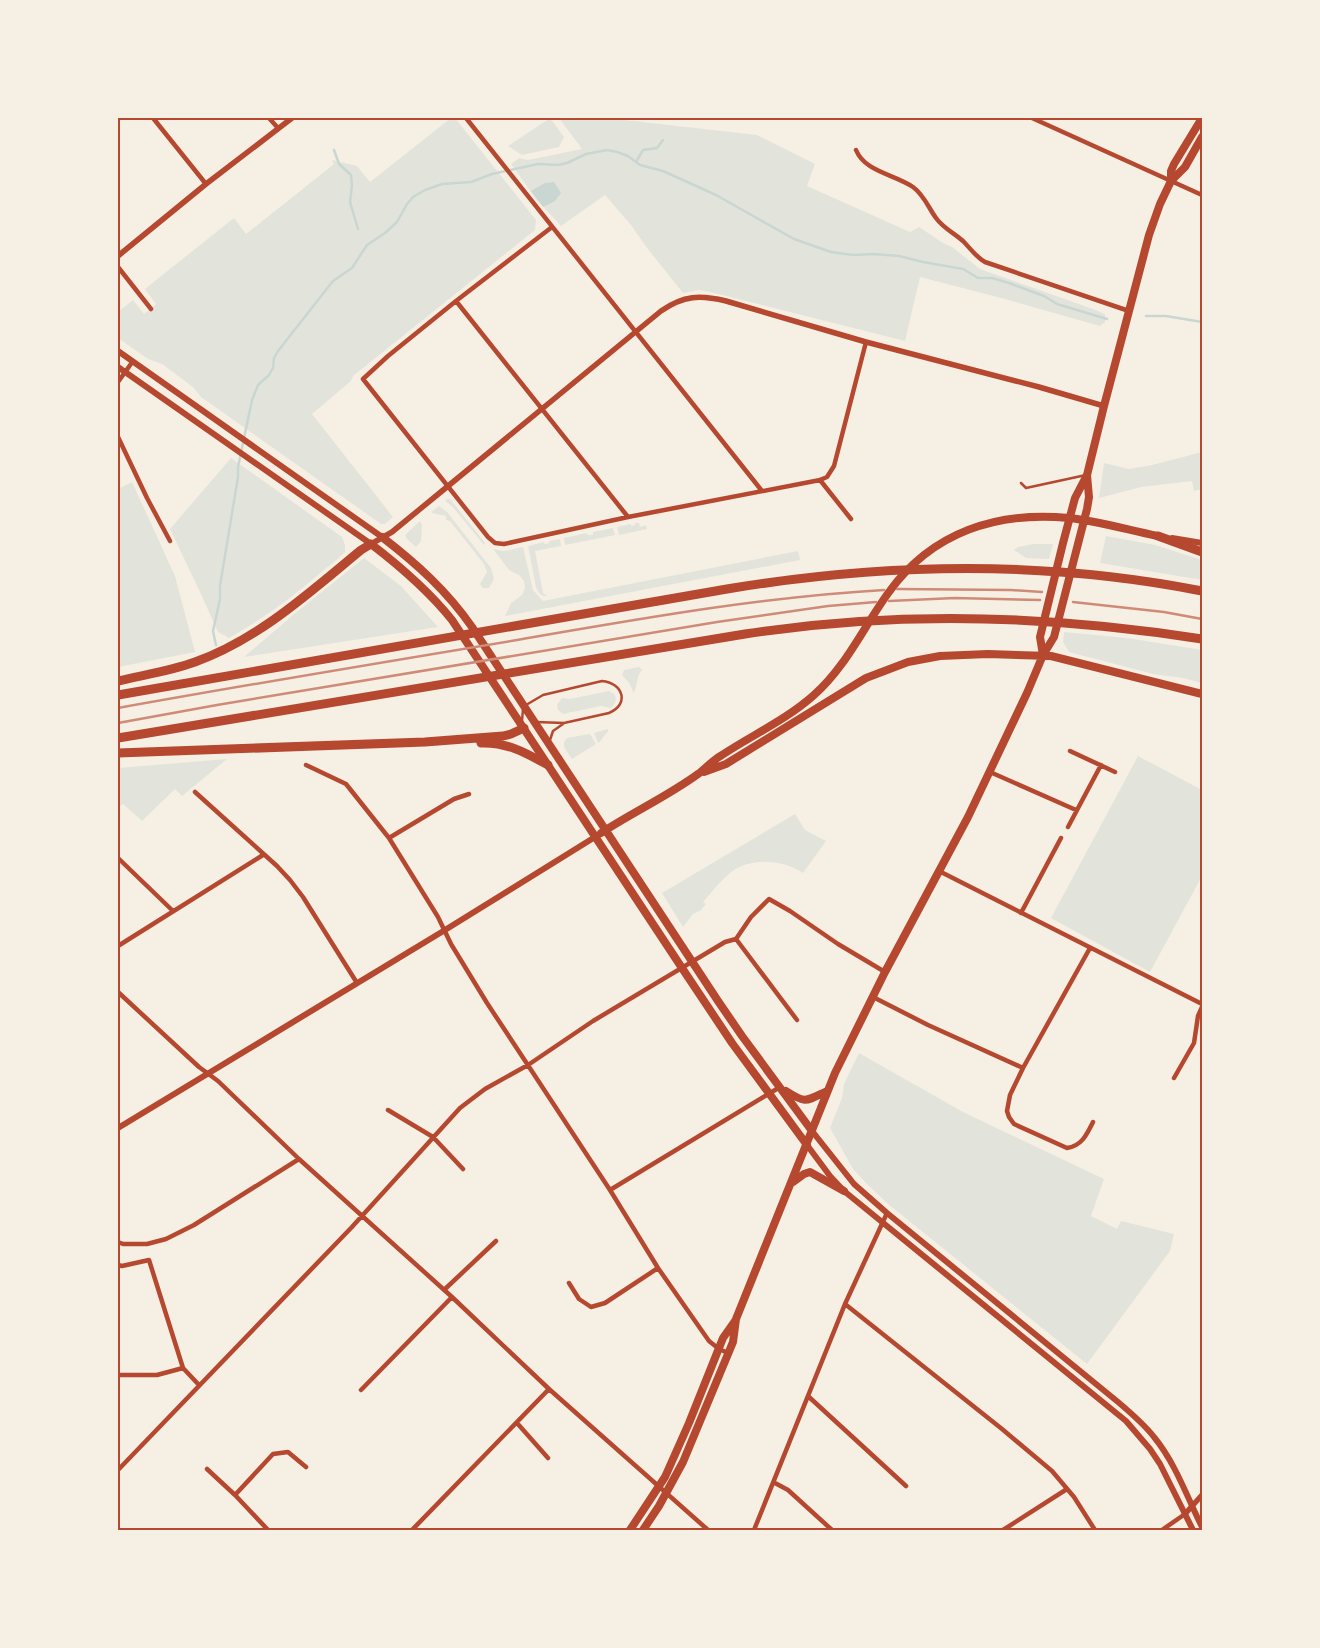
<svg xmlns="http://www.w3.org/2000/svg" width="1320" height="1648" viewBox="0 0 1320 1648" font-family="Quicksand,sans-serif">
<rect width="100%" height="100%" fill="#f6efe4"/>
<path fill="#e2e4dc" d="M 451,118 L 455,118 L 536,220 L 535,230 L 353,376 L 351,381 L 312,414 L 393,517 L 385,524 L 381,524 L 201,397 L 193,387 L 162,364 L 148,359 L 118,338 L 118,312 L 133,300 L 144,314 L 156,304 L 145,289 L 234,218 L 246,234 L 334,164 L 332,160 L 357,166 L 370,182 Z
M 550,118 L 564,137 L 559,147 L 522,155 L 508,146 Z
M 559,118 L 607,118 L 757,135 L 815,164 L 807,186 L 910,232 L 919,227 L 943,243 L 952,247 L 980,269 L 1093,309 L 1105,314 L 1105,322 L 1100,326 L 1005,299 L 920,277 L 905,341 L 710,292 L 699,290 L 683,293 L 647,248 L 631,225 L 605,195 L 561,226 L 536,199 L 511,164 L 519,158 L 528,160 L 582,149 Z
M 1202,452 L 1202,489 L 1194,491 L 1192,481 L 1141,487 L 1099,498 L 1104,463 L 1129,469 L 1152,465 Z
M 231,458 L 342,537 L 345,545 L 345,552 C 336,561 327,567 318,575 C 290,599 261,620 229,638 L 218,632 L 200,592 L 170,529 Z
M 132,482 L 175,576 L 195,652 L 118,667 L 118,489 Z
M 447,499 L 450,499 L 485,543 L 484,545 L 452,506 L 445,501 Z
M 439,506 L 447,512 L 491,568 L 494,579 L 489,588 L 483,588 L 480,584 L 487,572 L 484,564 L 450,521 L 446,520 L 446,516 L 432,513 L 431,512 Z
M 420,521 L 422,525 L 421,541 L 416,547 L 407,539 L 405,535 Z
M 635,523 L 639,523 L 640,527 L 646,525 L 647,529 L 619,535 L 617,527 L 631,524 L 631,526 L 635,525 Z
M 613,528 L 615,535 L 565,545 L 564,538 L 587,533 L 588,535 L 593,535 L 593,532 Z
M 1106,536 L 1155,545 L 1202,560 L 1202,580 L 1100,563 Z
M 560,539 L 561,546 L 535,551 L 543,593 L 547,596 C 541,597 538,592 536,587 L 528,546 L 544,542 L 545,544 L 549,543 L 549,541 Z
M 1034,544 L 1053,544 L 1049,559 L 1026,558 L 1014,550 L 1018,547 Z
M 523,547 L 533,590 L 543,601 L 798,551 L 800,560 L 505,616 L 511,603 L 522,595 L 525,588 L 524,581 L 519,575 L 509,570 L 493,549 L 504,551 Z
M 364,558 L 401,586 L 438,627 L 244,657 L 293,615 Z
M 1064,632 L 1127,638 L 1202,650 L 1202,683 L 1183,678 L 1153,674 L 1069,652 L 1063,642 Z
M 639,667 L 642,670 L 639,674 L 634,694 L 630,684 L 622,675 L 624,670 Z
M 609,691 L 614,694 C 618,699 615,705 610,708 L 601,706 L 563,714 L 558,710 L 557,705 L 562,698 L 570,699 Z
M 608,729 L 608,732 C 603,735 603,740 598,743 L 594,733 Z
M 590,734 L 596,744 L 572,759 L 564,747 L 564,742 L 567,738 Z
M 1138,756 L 1202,790 L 1202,876 L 1150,972 L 1051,918 Z
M 227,759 L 182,796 L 175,789 L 142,821 L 123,804 L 118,808 L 118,768 Z
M 795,814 L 805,830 L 826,841 L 803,873 C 783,859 749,857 730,873 C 720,881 712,892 703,902 L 706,904 L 701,910 L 693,914 L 683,927 L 662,893 Z
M 859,1053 L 963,1112 L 1104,1179 L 1091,1216 L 1117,1229 L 1121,1221 L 1174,1234 L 1170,1251 L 1087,1364 L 888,1204 L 867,1184 L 853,1169 L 830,1128 L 842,1098 L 844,1084 Z"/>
<path fill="#c9d6d2" d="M 554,182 L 561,193 L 555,201 L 543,207 L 531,191 L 545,183 Z"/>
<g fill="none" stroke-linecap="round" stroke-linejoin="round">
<path stroke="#c9d6d2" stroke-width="2.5" d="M 334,150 L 339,164 L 351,175 L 352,185 L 350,202 L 358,229
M 636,162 L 643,150 L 657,148 L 663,140
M 1146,316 L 1166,316 L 1202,322
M 216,645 L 213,631 L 220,599 L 220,586 L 238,477 L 238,467 L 252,400 L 258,385 L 269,375 L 273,368 L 274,358 L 278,351 L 333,281 L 352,268 L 367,245 L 385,233 L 397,222 L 407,204 L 413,197 L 425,190 L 442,184 L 471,182 L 492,174 L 538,164 L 558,165 L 567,163 L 586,154 L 607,150 L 617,152 L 628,156 L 640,165 L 663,171 L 716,195 L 794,239 L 831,252 L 853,255 L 874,254 L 899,256 L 923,262 L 963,269 L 978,278 L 992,278 L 1009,283 L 1044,296 L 1057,304 L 1107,319"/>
<path stroke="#b5482f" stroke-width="2.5" d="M 1021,483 L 1026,488 L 1086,475
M 526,705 L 543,695 L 602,681 C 623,683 630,704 609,713 L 564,723 L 536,722
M 522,721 L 523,709
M 550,740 L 553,731 L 563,724"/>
<path stroke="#b5482f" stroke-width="4.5" d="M 153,118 L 206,184
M 269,118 L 278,128
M 466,118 L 762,491
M 1032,118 L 1202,195
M 856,150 C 865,172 894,174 913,187 C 924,195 928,207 936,218 C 943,228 954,233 963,241 C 970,248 976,257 985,262 L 1129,311
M 552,227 L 456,301 L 388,356 L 363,379 L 488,537 L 495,543 L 504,544 L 628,517 L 820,480 L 827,477 L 834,466 L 866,342
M 118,267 L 151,309
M 456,301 L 628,517
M 118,382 L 133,361
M 118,437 L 147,498 L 170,541
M 820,480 L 851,519
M 1070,751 L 1115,772
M 306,765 L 346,784 L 389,838 L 438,917 L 451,944 L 487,1003 L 610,1190 L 658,1268 L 709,1341 L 719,1349 L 728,1353
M 990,772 L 1076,810
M 195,792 L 277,866 L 290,880 L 303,897 L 357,983
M 1068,827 L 1101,765
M 389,838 L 454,799 L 469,794
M 118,858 L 173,911
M 939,871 L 1202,1004
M 1021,913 L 1061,838
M 736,939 L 797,1020
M 118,946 L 263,855
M 1090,948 L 1023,1068 L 1010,1095 L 1007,1111 L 1009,1117 L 1014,1124 L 1067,1148 C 1082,1146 1087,1134 1093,1122
M 118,992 L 199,1067 L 218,1081 L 299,1159 L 452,1297 L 549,1389 L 708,1530
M 873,997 L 928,1025 L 1023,1068
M 1174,1078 L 1194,1043 L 1198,1016 L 1202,1007
M 388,1110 L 433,1137 L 463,1169
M 610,1190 L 780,1087
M 118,1242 L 123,1244 L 147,1244 L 166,1239 L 194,1225 L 299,1159
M 118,1265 L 122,1266 L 149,1260 L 183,1368 L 199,1385
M 569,1283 L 579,1299 L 591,1307 L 605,1303 L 658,1268
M 444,1290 L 496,1241
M 845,1304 L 1002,1429 L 1052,1471 L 1074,1497 L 1095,1530
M 118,1375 L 157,1375 L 183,1368
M 361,1390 L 452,1297
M 809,1397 L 906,1486
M 517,1423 L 548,1458
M 207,1469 L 235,1495 L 268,1530
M 118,1470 L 351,1228 L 460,1108 L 485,1089 L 528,1065 L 593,1021 L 725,942 L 736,939 L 751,917 L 769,899 L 790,911 L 838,944 L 885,972
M 775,1483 L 788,1490 L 832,1530
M 235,1495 L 273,1454 L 288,1452 L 306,1467
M 412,1530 L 549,1389
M 754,1530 L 845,1304 L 887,1213
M 1003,1530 L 1067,1489
M 1162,1530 L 1185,1514"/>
<path stroke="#b5482f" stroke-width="5.5" d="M 118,256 L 206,184 L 292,118
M 371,544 L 392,532 L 442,491 L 661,311 C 684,295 700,295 726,301 L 866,342 L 1039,387 L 1104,406
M 1185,1514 L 1202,1495"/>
<path stroke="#b5482f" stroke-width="6" d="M 118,351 L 382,537
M 118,367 L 371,544
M 1172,538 L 1202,543
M 118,1128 L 445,930 L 595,837
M 812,1131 L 854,1184 L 887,1213 L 1118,1402 C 1131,1413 1144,1424 1154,1437 C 1176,1464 1187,1497 1202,1527
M 807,1145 L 830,1176 L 844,1191 L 1126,1421 L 1150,1449 L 1160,1464 L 1193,1530"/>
<path stroke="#b5482f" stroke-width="8" d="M 1171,181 L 1171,171 L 1174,164 L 1202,118
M 382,537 C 417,564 447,591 472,627 L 718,1001 L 742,1036 L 812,1131
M 371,544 C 401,567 428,590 452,620 L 682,968 L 732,1043 L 807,1145
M 1043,655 L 1040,637 L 1063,543 L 1075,498 L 1087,475 L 1104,406 L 1149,235 L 1160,204 L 1171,181 L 1185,167 L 1202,137
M 704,772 L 726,764 L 866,678 L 908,662 L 940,656 L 988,654 L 1051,656 L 1202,694
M 601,833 C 633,812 668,796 698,774 C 706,768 713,760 722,755 C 752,735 786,720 814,695 C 846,667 864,626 889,592 C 932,532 997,511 1069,518 C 1098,521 1128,530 1158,536
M 786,1091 C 806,1104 806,1101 827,1091
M 793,1182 L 804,1174 L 810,1172 L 844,1191
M 630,1530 L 665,1477 L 689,1423 L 723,1338 L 735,1321
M 643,1530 L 659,1506 L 683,1462 L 733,1342 L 736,1319 L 835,1073 L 885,972 L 968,817 L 1027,693 L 1043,655 L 1054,637 L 1087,509 L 1089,497 L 1087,475"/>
<path stroke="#b5482f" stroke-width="9" d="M 1158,536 L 1202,552
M 118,681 C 143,675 170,671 195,662 C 259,639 310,592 361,550 L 371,544
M 118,695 L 727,589 C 884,563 1045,560 1202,591
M 118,738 L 745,634 C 899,610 1050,615 1202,639
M 481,743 C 507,742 526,753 548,765
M 118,753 L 425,742 L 503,736 L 511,734 L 524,728"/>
<path stroke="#cf8b77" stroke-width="2.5" d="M 897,589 L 1011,590 L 1042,592
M 889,601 L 955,598 L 1040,600
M 1073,602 L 1164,612 L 1202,619
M 118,708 C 251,684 384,662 517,640 C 639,619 761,597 884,590
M 118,723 L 217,705 L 717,622 L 828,606 L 876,602"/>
</g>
<rect width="1320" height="1648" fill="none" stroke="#f6efe4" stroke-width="238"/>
<rect x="119" y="119" width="1082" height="1410" fill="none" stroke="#b5482f" stroke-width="2"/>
</svg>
